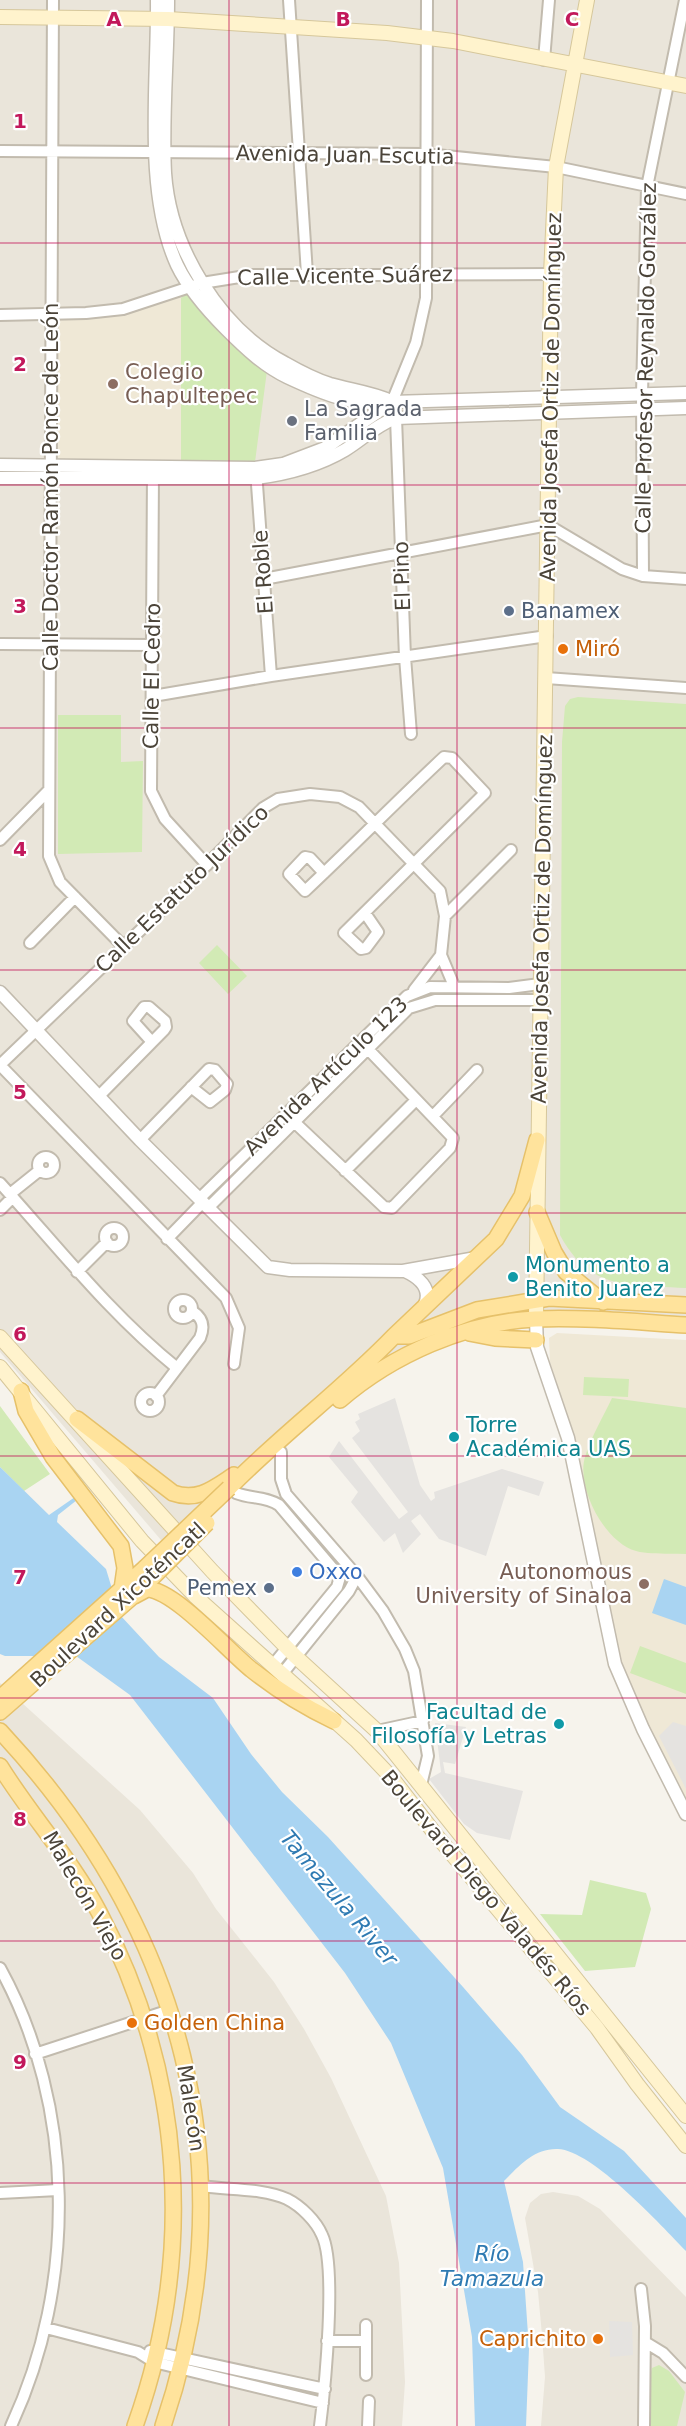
<svg xmlns="http://www.w3.org/2000/svg" width="686" height="2426" viewBox="0 0 686 2426" font-family="'DejaVu Sans',sans-serif">
<rect width="100%" height="100%" fill="#f6f3ec"/>
<path fill="#eae5da" d="M 0,0 L 686,0 L 686,1324 L 539,1315 L 426,1338 L 393,1352 L 363,1375 L 167,1547 L 0,1352 Z
M 0,1683 L 140,1810 L 193,1873 L 216,1909 L 274,1982 L 304,2029 L 331,2078 L 386,2196 L 399,2263 L 405,2382 L 402,2426 L 0,2426 Z
M 553,2192 L 578,2196 L 600,2209 L 686,2297 L 686,2426 L 541,2426 L 545,2377 L 542,2335 L 538,2292 L 525,2218 L 530,2203 L 541,2194 Z"/>
<path fill="#efe8d6" d="M 181,284 L 181,462 L 45,460 L 45,306 L 86,307 L 121,304 Z
M 557,1333 L 686,1340 L 686,1799 L 629,1689 L 618,1655 L 569,1421 L 550,1362 L 549,1338 Z"/>
<path fill="#d2eab5" d="M 191,290 L 268,363 L 255,462 L 181,462 L 181,298 Z
M 578,697 L 686,704 L 686,1288 C 630,1285 590,1291 560,1235 L 562,742 L 565,706 L 570,699 Z
M 58,715 L 121,715 L 121,762 L 143,761 L 142,852 L 58,854 Z
M 217,945 L 247,976 L 228,994 L 199,963 Z
M 584,1377 L 629,1379 L 628,1397 L 583,1395 Z
M 612,1398 L 686,1408 L 686,1554 C 670,1553 651,1555 636,1551 C 604,1542 576,1487 585,1457 C 591,1437 603,1417 612,1398 Z
M 0,1406 L 50,1474 L 24,1491 L 0,1467 Z
M 640,1646 L 686,1663 L 686,1694 L 630,1673 Z
M 590,1880 L 646,1893 L 651,1909 L 635,1967 L 585,1971 L 540,1914 L 582,1915 Z
M 659,2365 L 669,2371 L 685,2392 L 677,2426 L 649,2426 L 650,2376 L 652,2368 Z"/>
<path fill="#e5e3e0" d="M 395,1398 L 420,1485 L 431,1501 L 435,1498 L 434,1492 L 502,1469 L 544,1482 L 539,1496 L 508,1486 L 486,1556 L 439,1539 L 420,1514 L 411,1521 L 421,1534 L 403,1553 L 395,1533 L 384,1542 L 351,1502 L 358,1492 L 329,1457 L 339,1441 L 399,1519 L 408,1512 L 352,1438 L 360,1431 L 355,1422 L 360,1419 L 358,1414 Z
M 673,1722 L 686,1726 L 686,1789 L 659,1736 Z
M 435,1723 L 466,1727 L 455,1764 L 443,1762 L 445,1773 L 523,1791 L 510,1840 L 477,1833 L 464,1824 L 429,1779 L 441,1772 Z
M 609,2321 L 632,2322 L 633,2355 L 610,2357 Z"/>
<path fill="#a9d4f2" d="M 0,1467 L 49,1515 L 75,1497 L 77,1500 L 58,1515 L 57,1522 L 106,1569 L 120,1615 L 159,1657 L 213,1698 L 251,1754 L 282,1792 L 328,1837 L 463,1987 L 522,2055 L 560,2107 L 624,2151 L 686,2218 L 686,2251 C 662,2226 592,2150 558,2149 C 534,2148 519,2166 504,2181 L 523,2262 L 529,2349 L 526,2426 L 475,2426 L 472,2337 L 443,2168 L 391,2043 L 345,1973 L 130,1695 L 76,1656 L 5,1656 L 0,1654 Z
M 664,1579 L 686,1587 L 686,1625 L 652,1613 Z"/>
<g fill="none" stroke-linecap="round" stroke-linejoin="round">
<defs>
<path id="minor" d="M 53,0 L 49,856 L 60,882 L 123,946
M 289,0 L 307,274
M 544,60 L 549,0
M 0,151 L 426,154 L 556,167 L 686,194
M 0,315 L 86,313 L 123,309 L 202,283 L 252,275 L 551,274
M 256,471 L 271,676
M 153,472 L 151,791 L 165,819 L 207,865
M 643,576 L 642,394 L 647,187 L 685,0
M 264,579 L 548,525 L 622,569 L 643,576 L 686,579
M 0,644 L 153,645
M 546,678 L 686,688
M 153,696 L 271,676 L 547,636
M 411,734 L 405,657 L 396,418 L 392,402 L 416,343 L 426,298 L 427,0
M 0,840 L 49,790
M 324,873 L 310,858 L 305,857 L 289,874 L 305,891 C 352,847 397,801 444,757 L 452,758 L 485,793 L 344,933 L 361,949 L 366,948 L 378,932 L 365,913
M 445,916 L 511,850
M 30,943 L 75,897
M 414,990 L 441,955
M 0,1065 L 174,898 L 263,808 L 278,799 L 310,794 L 340,797 L 359,807 L 440,891 L 445,916 L 441,955 L 454,986
M 0,1065 L 226,1298 L 239,1328 L 234,1364
M 99,1096 L 164,1030 L 166,1027 L 165,1021 L 149,1007 L 144,1007 L 133,1021 L 152,1042
M 433,1116 L 477,1070
M 290,1118 L 384,1207 L 392,1208 L 450,1148 L 453,1138 L 365,1046
M 140,1140 L 209,1069 L 215,1070 L 227,1084 L 225,1090 L 210,1102 L 191,1087
M38 1165a8 8 0 1 1 16 0a8 8 0 1 1-16 0Z
M 345,1171 L 416,1100
M 0,1183 C 58,1247 110,1314 177,1368
M 10,1194 L 40,1170
M 199,1199 L 407,996 L 430,987 L 509,988 L 540,984
M 208,1208 L 409,1008 L 435,1000 L 540,1000
M 0,1210 L 13,1197
M105 1237a9 9 0 1 1 18 0a9 9 0 1 1-18 0Z
M 167,1239 L 202,1203
M 77,1272 L 107,1242
M174 1309a9 9 0 1 1 18 0a9 9 0 1 1-18 0Z
M141 1402a9 9 0 1 1 18 0a9 9 0 1 1-18 0Z
M 156,1396 L 200,1338 C 205,1326 203,1318 192,1311
M 281,1452 L 281,1479 L 286,1494 L 357,1576 L 349,1591 L 282,1674
M 236,1493 C 251,1499 265,1496 279,1505 L 340,1577 L 337,1587 L 273,1665
M 357,1576 L 383,1611 L 405,1649 L 414,1671 L 428,1756 L 421,1785
M 377,1731 L 423,1721
M 0,1968 C 76,2106 77,2285 11,2426
M 35,2054 L 170,2010
M 202,2186 C 228,2190 263,2188 287,2199 C 301,2206 316,2221 322,2235 C 337,2266 325,2387 320,2426
M 0,2193 L 58,2190
M 641,2289 L 645,2326 L 644,2426
M 46,2328 L 138,2352 L 154,2362 L 323,2403
M 327,2341 L 366,2341
M 645,2342 L 663,2353 L 686,2377
M 150,2351 L 325,2389
M 366,2375 L 366,2325
M 368,2426 L 369,2401"/>
<path id="tertiary" d="M 157,0 C 158,81 143,191 177,265 C 189,290 208,311 227,330 C 245,348 264,366 287,377 C 321,393 354,407 391,402
M 168,0 C 168,57 162,116 165,173 C 170,247 219,328 285,363 C 299,371 314,379 330,384 C 351,390 371,392 391,401
M 0,465 L 255,468 L 283,464 L 325,448 L 392,402 L 686,393
M 0,478 L 256,478 C 287,474 318,466 345,450 C 363,439 376,425 396,418 L 686,408
M 0,992 L 140,1140 L 268,1267 L 290,1270 L 403,1271 L 476,1258
M 405,1271 C 418,1277 432,1288 425,1304
M 536,1319 L 537,1347 L 568,1438 L 615,1664 L 643,1729 L 686,1814"/>
<path id="secondary" d="M 0,17 L 168,19 L 387,33 L 453,41 L 686,86
M 536,1319 L 551,274 L 556,167 L 587,0
M 0,1337 L 212,1571 L 295,1656 L 377,1731 L 686,2116
M 0,1367 L 142,1541 L 195,1596 L 356,1740 L 392,1778 L 436,1835 L 597,2028 L 637,2084 L 686,2146"/>
<path id="primary" d="M 537,1212 L 554,1252 L 566,1272 L 603,1302
M 469,1333 L 495,1338 L 536,1340
M 394,1336 L 496,1239 L 522,1196 L 537,1140
M 21,1391 L 26,1411 L 53,1457 L 121,1546 L 125,1568 L 122,1589
M 340,1400 C 392,1355 466,1322 535,1319 C 585,1317 637,1322 686,1325
M 77,1419 L 173,1493 C 198,1502 214,1488 234,1475
M 229,1488 C 281,1435 342,1390 394,1336 L 409,1336 L 477,1310 L 549,1298 L 686,1305
M 134,1596 L 147,1589 C 175,1590 228,1651 252,1670 C 277,1690 305,1707 334,1721
M 0,1698 L 145,1568
M 0,1712 L 141,1589
M 0,1731 C 182,1926 250,2169 163,2426
M 0,1766 C 31,1816 71,1859 99,1912 C 184,2073 196,2255 135,2426"/>
</defs>
<use href="#minor" stroke="#c2bbae" stroke-width="14"/>
<use href="#tertiary" stroke="#c2bbae" stroke-width="15"/>
<use href="#secondary" stroke="#d6c79b" stroke-width="16"/>
<use href="#primary" stroke="#e6c16a" stroke-width="18"/>
<use href="#minor" stroke="#fff" stroke-width="10"/>
<use href="#tertiary" stroke="#fff" stroke-width="12"/>
<use href="#secondary" stroke="#fff3cd" stroke-width="14"/>
<use href="#primary" stroke="#ffe39c" stroke-width="15"/>
<defs>
<path id="primary-bridge" d="M 145,1568 L 229,1488
M 152,1578 L 207,1523"/>
</defs>
<use href="#primary-bridge" stroke="#e6c16a" stroke-width="18" stroke-linecap="butt"/>
<use href="#primary-bridge" stroke="#ffe39c" stroke-width="15"/>
</g>
<path fill="none" stroke="#c2185b" stroke-width="1.5" stroke-opacity="0.55" d="M 229,0 L 229,2426M 457,0 L 457,2426M 0,243 L 686,243M 0,485 L 686,485M 0,728 L 686,728M 0,970 L 686,970M 0,1213 L 686,1213M 0,1456 L 686,1456M 0,1698 L 686,1698M 0,1941 L 686,1941M 0,2183 L 686,2183"/>
<g fill="#8d6e63" stroke="#fff" stroke-width="2">
<circle cx="113" cy="384" r="6"/>
<circle cx="644" cy="1584" r="6"/>
</g>
<circle fill="#6b7280" stroke="#fff" stroke-width="2" cx="292" cy="421" r="6"/>
<g fill="#5c6f8a" stroke="#fff" stroke-width="2">
<circle cx="509" cy="611" r="6"/>
<circle cx="269" cy="1588" r="6"/>
</g>
<g fill="#e8710a" stroke="#fff" stroke-width="2">
<circle cx="563" cy="649" r="6"/>
<circle cx="132" cy="2023" r="6"/>
<circle cx="598" cy="2339" r="6"/>
</g>
<g fill="#0f9aa8" stroke="#fff" stroke-width="2">
<circle cx="513" cy="1277" r="6"/>
<circle cx="454" cy="1437" r="6"/>
<circle cx="559" cy="1724" r="6"/>
</g>
<circle fill="#3f7fe0" stroke="#fff" stroke-width="2" cx="297" cy="1572" r="6"/>
<g text-anchor="middle" dominant-baseline="central" stroke-width="4.5" stroke-linejoin="round" paint-order="stroke">
<g font-size="21" fill="#4b4439" stroke="#fff">
<text transform="translate(345 155) rotate(1)">Avenida Juan Escutia</text>
<text transform="translate(345 276) rotate(-1)">Calle Vicente Suárez</text>
<text transform="translate(646 358) rotate(-89)">Calle Profesor Reynaldo González</text>
<text transform="translate(551 397) rotate(-89)">Avenida Josefa Ortiz de Domínguez</text>
<text transform="translate(51 487) rotate(-90)">Calle Doctor Ramón Ponce de León</text>
<text transform="translate(263 572) rotate(-94)">El Roble</text>
<text transform="translate(402 576) rotate(-92)">El Pino</text>
<text transform="translate(152 676) rotate(-89)">Calle El Cedro</text>
<text transform="translate(182 889) rotate(-44)">Calle Estatuto Jurídico</text>
<text transform="translate(542 919) rotate(-89)">Avenida Josefa Ortiz de Domínguez</text>
<text transform="translate(326 1076) rotate(-44)">Avenida Artículo 123</text>
<text transform="translate(118 1605) rotate(-43)">Boulevard Xicoténcatl</text>
<text transform="translate(486 1893) rotate(50)">Boulevard Diego Valadés Ríos</text>
<text transform="translate(85 1896) rotate(60)">Malecón Viejo</text>
<text transform="translate(191 2108) rotate(81)">Malecón</text>
</g>
<g font-size="21" fill="#785e54" stroke="#fff" text-anchor="start">
<text x="125" y="372">Colegio<tspan x="125" dy="24">Chapultepec</tspan></text>
<text x="632" y="1572" text-anchor="end">Autonomous<tspan x="632" dy="24">University of Sinaloa</tspan></text>
</g>
<g font-size="21" fill="#5b616d" stroke="#fff" text-anchor="start">
<text x="304" y="409">La Sagrada<tspan x="304" dy="24">Familia</tspan></text>
</g>
<g font-size="21" fill="#4e5e75" stroke="#fff" text-anchor="start">
<text x="521" y="611">Banamex</text>
<text x="257" y="1588" text-anchor="end">Pemex</text>
</g>
<g font-size="21" fill="#c56008" stroke="#fff" text-anchor="start">
<text x="575" y="649">Miró</text>
<text x="144" y="2023">Golden China</text>
<text x="586" y="2339" text-anchor="end">Caprichito</text>
</g>
<g font-size="21" fill="#0d838f" stroke="#fff" text-anchor="start">
<text x="525" y="1265">Monumento a<tspan x="525" dy="24">Benito Juarez</tspan></text>
<text x="466" y="1425">Torre<tspan x="466" dy="24">Académica UAS</tspan></text>
<text x="547" y="1712" text-anchor="end">Facultad de<tspan x="547" dy="24">Filosofía y Letras</tspan></text>
</g>
<g font-size="21" fill="#366cbe" stroke="#fff" text-anchor="start">
<text x="309" y="1572">Oxxo</text>
</g>
<g font-size="22" font-style="italic" fill="#2e7ab2" stroke="#fff">
<text transform="translate(339 1898) rotate(50)">Tamazula River</text>
<text x="492" y="2253">Río<tspan x="492" dy="25">Tamazula</tspan></text>
</g>
</g>
<g font-size="20" text-anchor="middle" font-weight="bold" fill="#c2185b" stroke="#fff" stroke-width="4.5" stroke-linejoin="round" paint-order="stroke">
<text x="114" y="26">A</text>
<text x="343" y="26">B</text>
<text x="572" y="26">C</text>
<text x="20" y="128">1</text>
<text x="20" y="371">2</text>
<text x="20" y="613">3</text>
<text x="20" y="856">4</text>
<text x="20" y="1099">5</text>
<text x="20" y="1341">6</text>
<text x="20" y="1584">7</text>
<text x="20" y="1826">8</text>
<text x="20" y="2069">9</text>
</g>
</svg>
